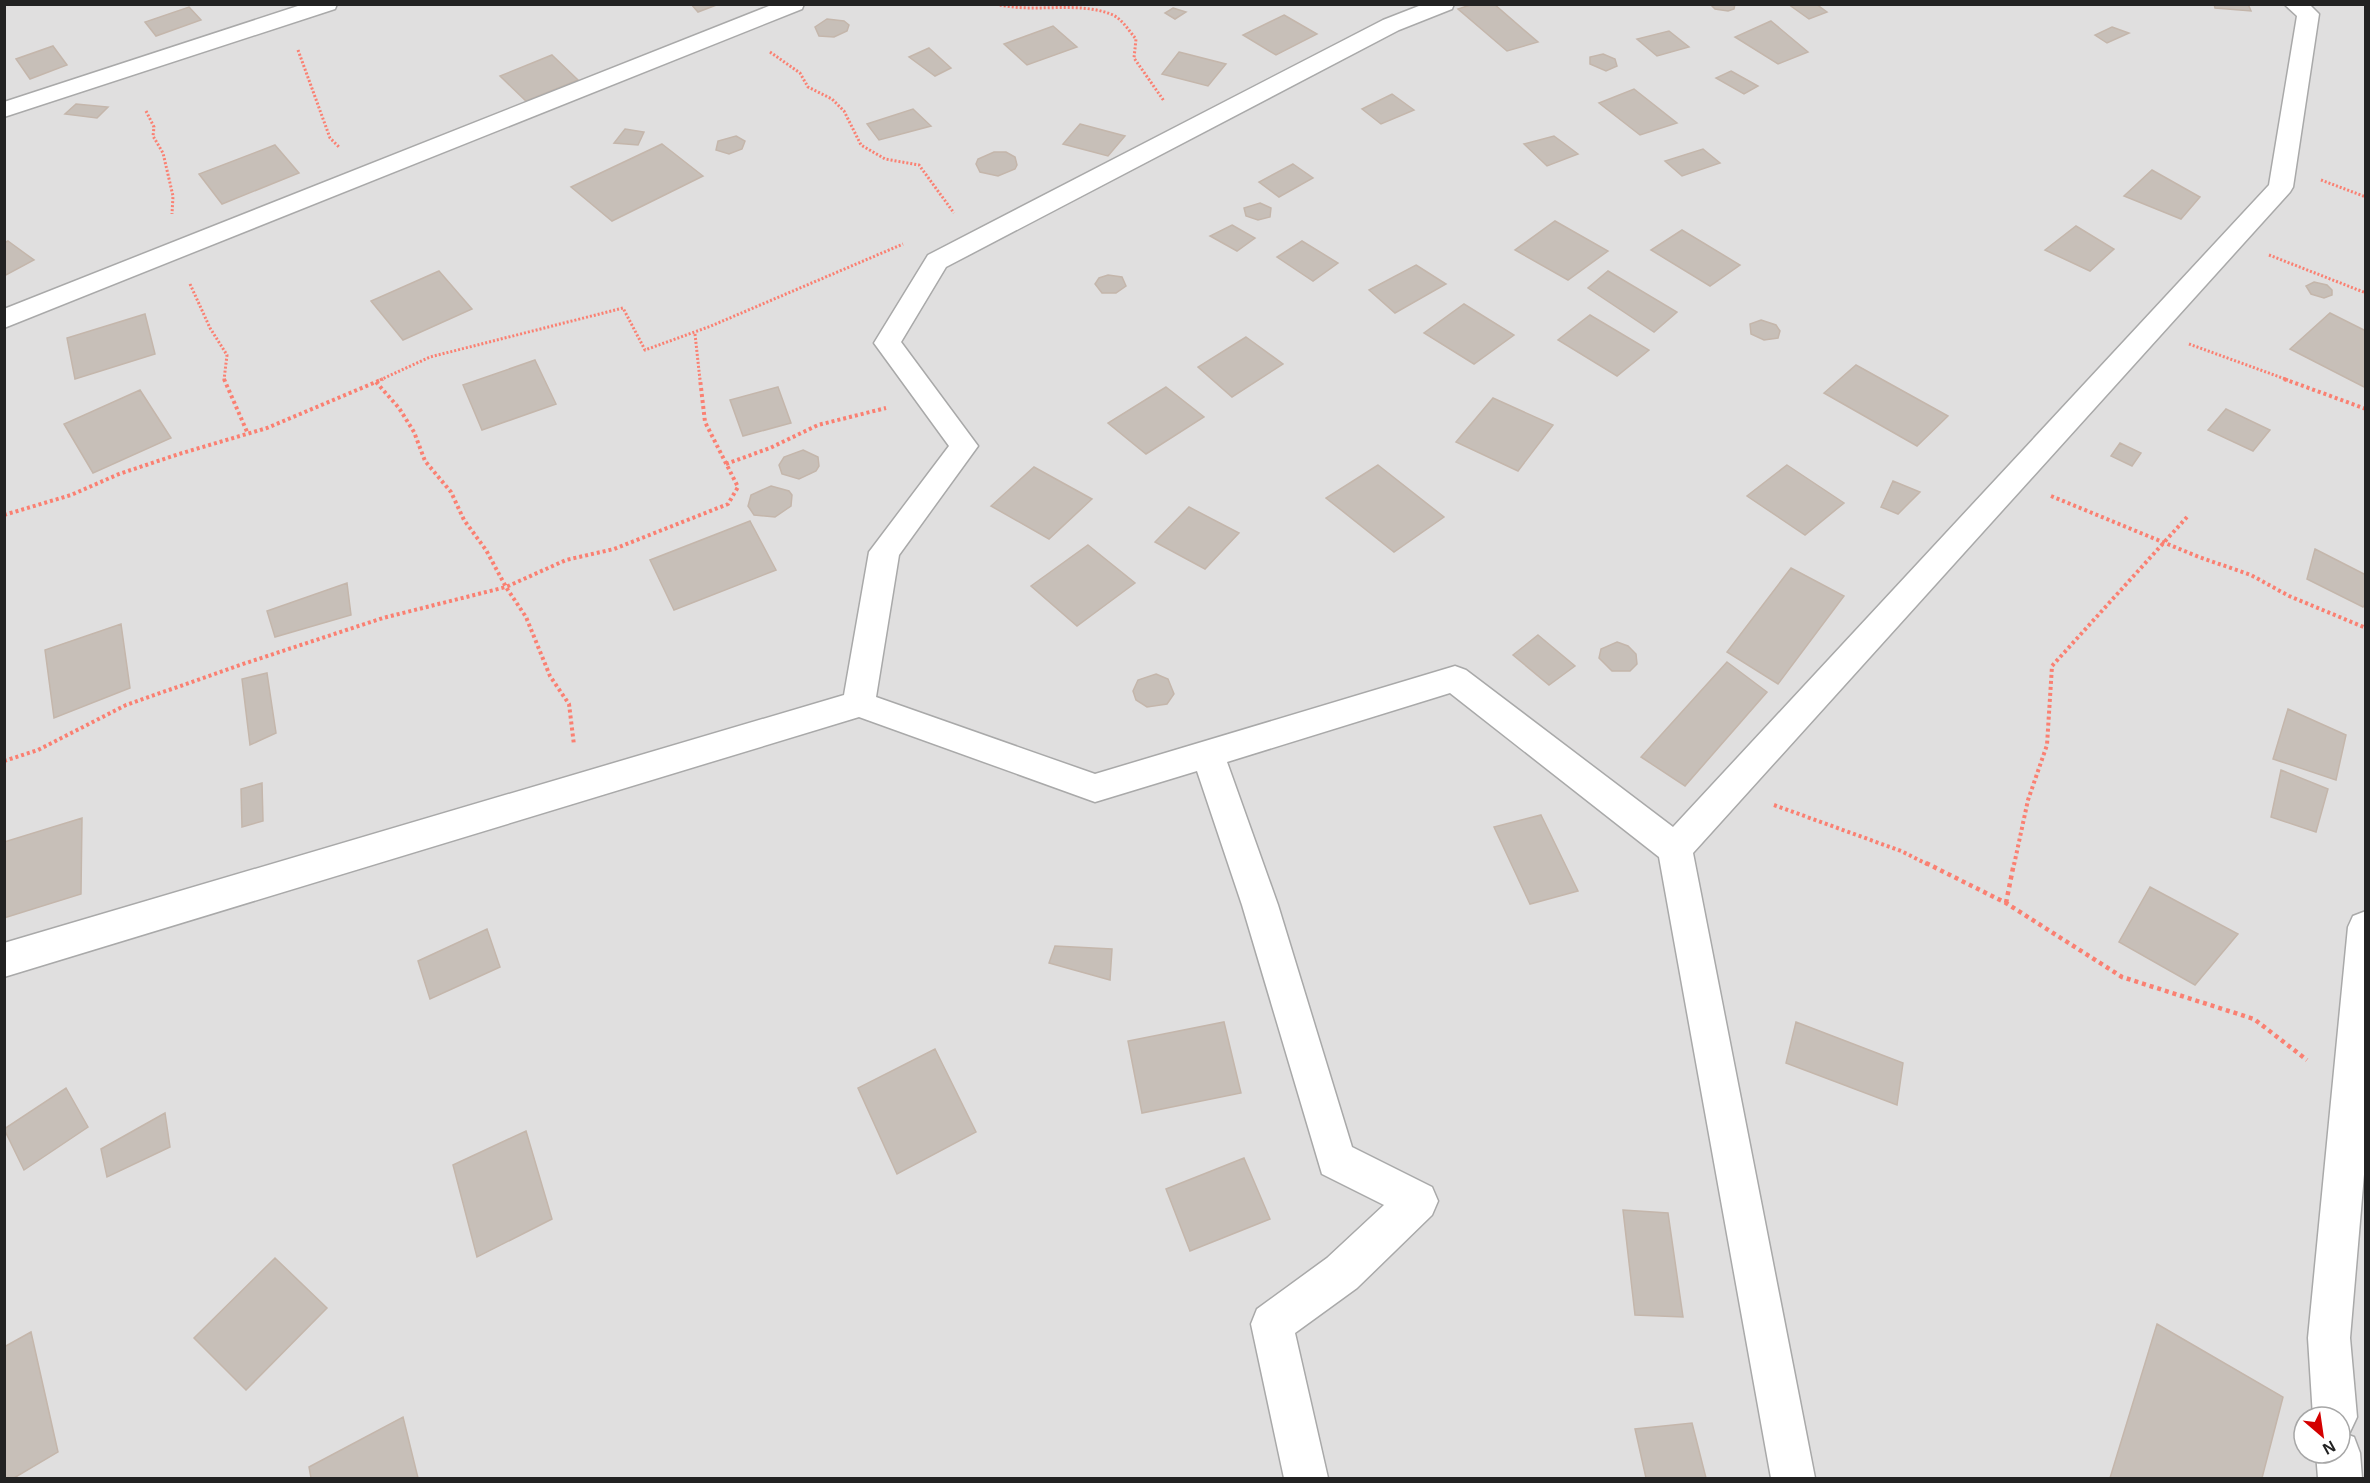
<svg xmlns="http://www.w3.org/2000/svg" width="2370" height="1483" viewBox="0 0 2370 1483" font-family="Helvetica,sans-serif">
<rect width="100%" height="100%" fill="#f2efe9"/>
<path fill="#e0dfdf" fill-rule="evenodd" d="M 5,5 L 2365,5 L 2365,1478 L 5,1478 ZM 2304,1417 L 2340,1417 L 2340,1453 L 2304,1453 Z"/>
<path fill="#c7bfb8" stroke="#c4b6ab" stroke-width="1.5" d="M 691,4 L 719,4 L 698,12 Z
M 1473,4 L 1494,4 L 1538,42 L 1507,51 L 1458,9 Z
M 1735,4 L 1734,9 L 1728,11 L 1715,9 L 1710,4 Z
M 1788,4 L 1816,4 L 1827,12 L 1809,19 Z
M 2214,4 L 2248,4 L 2251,11 L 2215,8 Z
M 189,7 L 201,20 L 156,36 L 145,22 Z
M 1173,8 L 1186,12 L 1175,19 L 1165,13 Z
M 1284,15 L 1317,34 L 1276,55 L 1243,35 Z
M 827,19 L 844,21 L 849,25 L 847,31 L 834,37 L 819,36 L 815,27 Z
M 1771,21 L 1808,52 L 1778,64 L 1735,37 Z
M 1053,26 L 1077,47 L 1027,65 L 1004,44 Z
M 2112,27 L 2129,33 L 2107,43 L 2095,35 Z
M 1669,31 L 1689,47 L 1657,56 L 1637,39 Z
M 53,46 L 67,65 L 30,79 L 16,59 Z
M 929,48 L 951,68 L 935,76 L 909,57 Z
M 1179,52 L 1226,64 L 1208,86 L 1162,74 Z
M 1603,54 L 1615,59 L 1617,66 L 1606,71 L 1590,64 L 1590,57 Z
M 552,55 L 578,80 L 526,101 L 500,76 Z
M 1731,71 L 1758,86 L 1744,94 L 1716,78 Z
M 1634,89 L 1677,123 L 1640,135 L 1599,103 Z
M 1392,94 L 1414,110 L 1381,124 L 1362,109 Z
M 76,104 L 108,107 L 97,118 L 65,114 Z
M 913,109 L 931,126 L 879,140 L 867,124 Z
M 1080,124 L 1125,136 L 1108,156 L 1063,144 Z
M 625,129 L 644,132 L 638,145 L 614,143 Z
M 736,136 L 745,141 L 742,149 L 729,154 L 716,150 L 718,141 Z
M 1554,136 L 1578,154 L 1547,166 L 1524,144 Z
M 662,144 L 703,176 L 612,221 L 571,187 Z
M 275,145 L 299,173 L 222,204 L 199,174 Z
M 1703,149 L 1720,163 L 1682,176 L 1665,161 Z
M 994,152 L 1006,152 L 1015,157 L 1017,165 L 1015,169 L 998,176 L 980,172 L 976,164 L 978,159 Z
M 1293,164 L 1313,178 L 1279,197 L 1259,182 Z
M 2152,170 L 2200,197 L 2181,219 L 2124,196 Z
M 1260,203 L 1271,208 L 1270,217 L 1258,220 L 1246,216 L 1244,208 Z
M 1555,221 L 1608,251 L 1568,280 L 1515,250 Z
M 1232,225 L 1255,238 L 1237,251 L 1210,236 Z
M 2076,226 L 2114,249 L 2090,271 L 2045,250 Z
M 1682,230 L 1740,265 L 1710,286 L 1651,250 Z
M 8,241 L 34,260 L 4,276 L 4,243 Z
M 1302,241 L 1338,263 L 1313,281 L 1277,257 Z
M 1416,265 L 1446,284 L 1395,313 L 1369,290 Z
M 439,271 L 472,309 L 403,340 L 371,301 Z
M 1608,271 L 1677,312 L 1654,332 L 1588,288 Z
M 1108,275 L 1122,277 L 1126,286 L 1116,293 L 1102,293 L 1095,284 L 1099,278 Z
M 2314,282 L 2327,285 L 2332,290 L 2332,295 L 2324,298 L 2311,294 L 2306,286 Z
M 1464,304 L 1514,335 L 1474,364 L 1424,333 Z
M 2330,313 L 2366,331 L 2366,388 L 2290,349 Z
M 145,314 L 155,354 L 75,379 L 67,338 Z
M 1590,315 L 1649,350 L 1617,376 L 1558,340 Z
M 1761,320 L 1776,325 L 1780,331 L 1778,338 L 1764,340 L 1751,334 L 1750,324 Z
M 1246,337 L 1283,364 L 1232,397 L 1198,367 Z
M 535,360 L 556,404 L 482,430 L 463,385 Z
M 1856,365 L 1948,416 L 1917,446 L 1824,393 Z
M 778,387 L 791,423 L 743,436 L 730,400 Z
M 1166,387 L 1204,417 L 1146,454 L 1108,423 Z
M 140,390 L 171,438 L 93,473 L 64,424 Z
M 1493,398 L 1553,425 L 1518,471 L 1456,442 Z
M 2226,409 L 2270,430 L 2253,451 L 2208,430 Z
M 2120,443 L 2141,453 L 2132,466 L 2111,456 Z
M 803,450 L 818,457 L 819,466 L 816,471 L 799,479 L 782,474 L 779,465 L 784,457 Z
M 1378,465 L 1444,517 L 1394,552 L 1326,498 Z
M 1787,465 L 1844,503 L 1805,535 L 1747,496 Z
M 1034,467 L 1092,499 L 1049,539 L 991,506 Z
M 1893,481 L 1920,492 L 1898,514 L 1881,507 Z
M 771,486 L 789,491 L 792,495 L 791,506 L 775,517 L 754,515 L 748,506 L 751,495 Z
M 1189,507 L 1239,533 L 1205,569 L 1155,542 Z
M 750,521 L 776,570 L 674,610 L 650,560 Z
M 1088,545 L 1135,583 L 1077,626 L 1031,586 Z
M 2315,549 L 2366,575 L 2366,603 L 2363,607 L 2307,579 Z
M 1791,568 L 1844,596 L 1778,684 L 1727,652 Z
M 347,583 L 351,615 L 275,637 L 267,611 Z
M 121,624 L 130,688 L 54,718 L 45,650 Z
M 1538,635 L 1575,666 L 1549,685 L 1513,655 Z
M 1617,642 L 1628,646 L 1636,654 L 1637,664 L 1630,671 L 1612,671 L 1599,658 L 1601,649 Z
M 1727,662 L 1767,692 L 1685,786 L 1641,757 Z
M 267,673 L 276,733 L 250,745 L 242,679 Z
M 1156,674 L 1168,679 L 1174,694 L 1167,704 L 1147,707 L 1136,700 L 1133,691 L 1138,680 Z
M 2288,709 L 2346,735 L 2336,780 L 2273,759 Z
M 2281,770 L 2328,789 L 2316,832 L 2271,817 Z
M 262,783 L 263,821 L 242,827 L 241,789 Z
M 1541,815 L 1578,891 L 1530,904 L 1494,827 Z
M 82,818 L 81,894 L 4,918 L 4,842 Z
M 2150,887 L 2238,934 L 2195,985 L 2119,942 Z
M 487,929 L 500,967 L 430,999 L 418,961 Z
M 1055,946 L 1112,949 L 1110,980 L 1049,963 Z
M 1224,1022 L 1241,1093 L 1142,1113 L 1128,1041 Z
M 1796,1022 L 1903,1063 L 1897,1105 L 1786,1063 Z
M 935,1049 L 976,1132 L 897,1174 L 858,1088 Z
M 66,1088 L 88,1127 L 24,1170 L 4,1129 Z
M 165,1113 L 170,1147 L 107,1177 L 101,1149 Z
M 526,1131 L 552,1219 L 477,1257 L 453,1165 Z
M 1244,1158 L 1270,1219 L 1190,1251 L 1166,1189 Z
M 1623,1210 L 1668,1213 L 1683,1317 L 1635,1315 Z
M 275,1258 L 327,1308 L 246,1390 L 194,1338 Z
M 2157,1324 L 2283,1397 L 2262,1478 L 2110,1478 Z
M 31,1332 L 58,1452 L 14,1478 L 4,1478 L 4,1347 Z
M 403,1417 L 418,1478 L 311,1478 L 309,1467 Z
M 1692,1423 L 1706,1478 L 1646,1478 L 1635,1429 Z"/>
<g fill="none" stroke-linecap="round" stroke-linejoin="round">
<defs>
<path id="minor" d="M 304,4 L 337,4 L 335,9 L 4,117 L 4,102 Z
M 774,4 L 804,4 L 802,9 L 4,328 L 4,309 Z
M 1424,4 L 1454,4 L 1452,9 L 1399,30 L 946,267 L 901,342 L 978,446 L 899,555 L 876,697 L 1095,774 L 1455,666 L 1466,670 L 1673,827 L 2269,185 L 2297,16 L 2284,4 L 2309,4 L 2319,14 L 2293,187 L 2290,192 L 1693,853 L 1815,1478 L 1771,1478 L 1659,857 L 1450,693 L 1227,762 L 1278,905 L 1352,1147 L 1432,1187 L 1438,1201 L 1432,1215 L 1357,1288 L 1295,1333 L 1328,1478 L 1284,1478 L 1251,1324 L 1257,1309 L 1327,1258 L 1384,1205 L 1322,1174 L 1242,905 L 1197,771 L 1095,802 L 859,717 L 4,977 L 4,943 L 844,695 L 869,552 L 949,446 L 874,343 L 928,255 L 1383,20 Z
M 2366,911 L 2366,1151 L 2350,1338 L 2357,1417 L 2350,1432 L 2346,1434 L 2354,1437 L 2360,1453 L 2362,1478 L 2318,1478 L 2316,1453 L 2340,1453 L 2340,1417 L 2313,1417 L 2308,1338 L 2348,927 L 2353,916 Z"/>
</defs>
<use href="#minor" stroke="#a9a9a9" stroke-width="3"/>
<path stroke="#fa8072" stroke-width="3" stroke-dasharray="2 2" stroke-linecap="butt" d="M 996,4 C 1034,14 1078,0 1113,15 C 1123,20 1129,31 1136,39 L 1134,58 L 1164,101
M 298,50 L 330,138 L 339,147
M 770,52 L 800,73 L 808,87 L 832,99 L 844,111 L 861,145 L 885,159 L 919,165 L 954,213
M 146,111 L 154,127 L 153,136 L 163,153 L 173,196 L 172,214
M 2321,180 L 2366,197
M 2269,255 L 2366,293
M 190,284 L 210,328 L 227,355 L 224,380
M 695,334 L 700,380
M 2189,344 L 2288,380
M 380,380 L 430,357 L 623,308 L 645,350 L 711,326 L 903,244"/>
<path stroke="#fa8072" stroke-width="4" stroke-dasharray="3 3" stroke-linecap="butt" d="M 224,379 L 248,434
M 2284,379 L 2366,409
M 376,382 L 399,408 L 414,432 L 425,461 L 451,492 L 464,520 L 486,550 L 506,587 L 566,560 L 614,549 L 728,504 L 738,487 L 705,422 L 700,379
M 726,464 L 770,448 L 818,425 L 886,408
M 2051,496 L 2199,557 L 2251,575 L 2289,596 L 2366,628
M 4,515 L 71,495 L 119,474 L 179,454 L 267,428 L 383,379
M 4,761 L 38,750 L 126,705 L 246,663 L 383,618 L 506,587 L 526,617 L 550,676 L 569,704 L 574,745
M 1774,805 L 1901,851 L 1929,865
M 2014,865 L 2028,800 L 2047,745 L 2052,666 L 2187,517"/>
<path stroke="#fa8072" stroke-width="4.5" stroke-dasharray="4 4" stroke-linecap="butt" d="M 1926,863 L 2006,903 L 2122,977 L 2254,1019 L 2307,1060
M 2006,903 L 2014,863"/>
<use href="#minor" fill="#fff" fill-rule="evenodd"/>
</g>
<rect width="2370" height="1483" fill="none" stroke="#222222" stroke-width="12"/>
<g transform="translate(2322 1435) rotate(151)"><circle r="28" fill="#ffffff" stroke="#a7a7a7" stroke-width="1.5"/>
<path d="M0-4.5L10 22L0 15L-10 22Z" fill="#d40000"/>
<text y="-9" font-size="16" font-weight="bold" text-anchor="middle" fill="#222222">N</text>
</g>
</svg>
